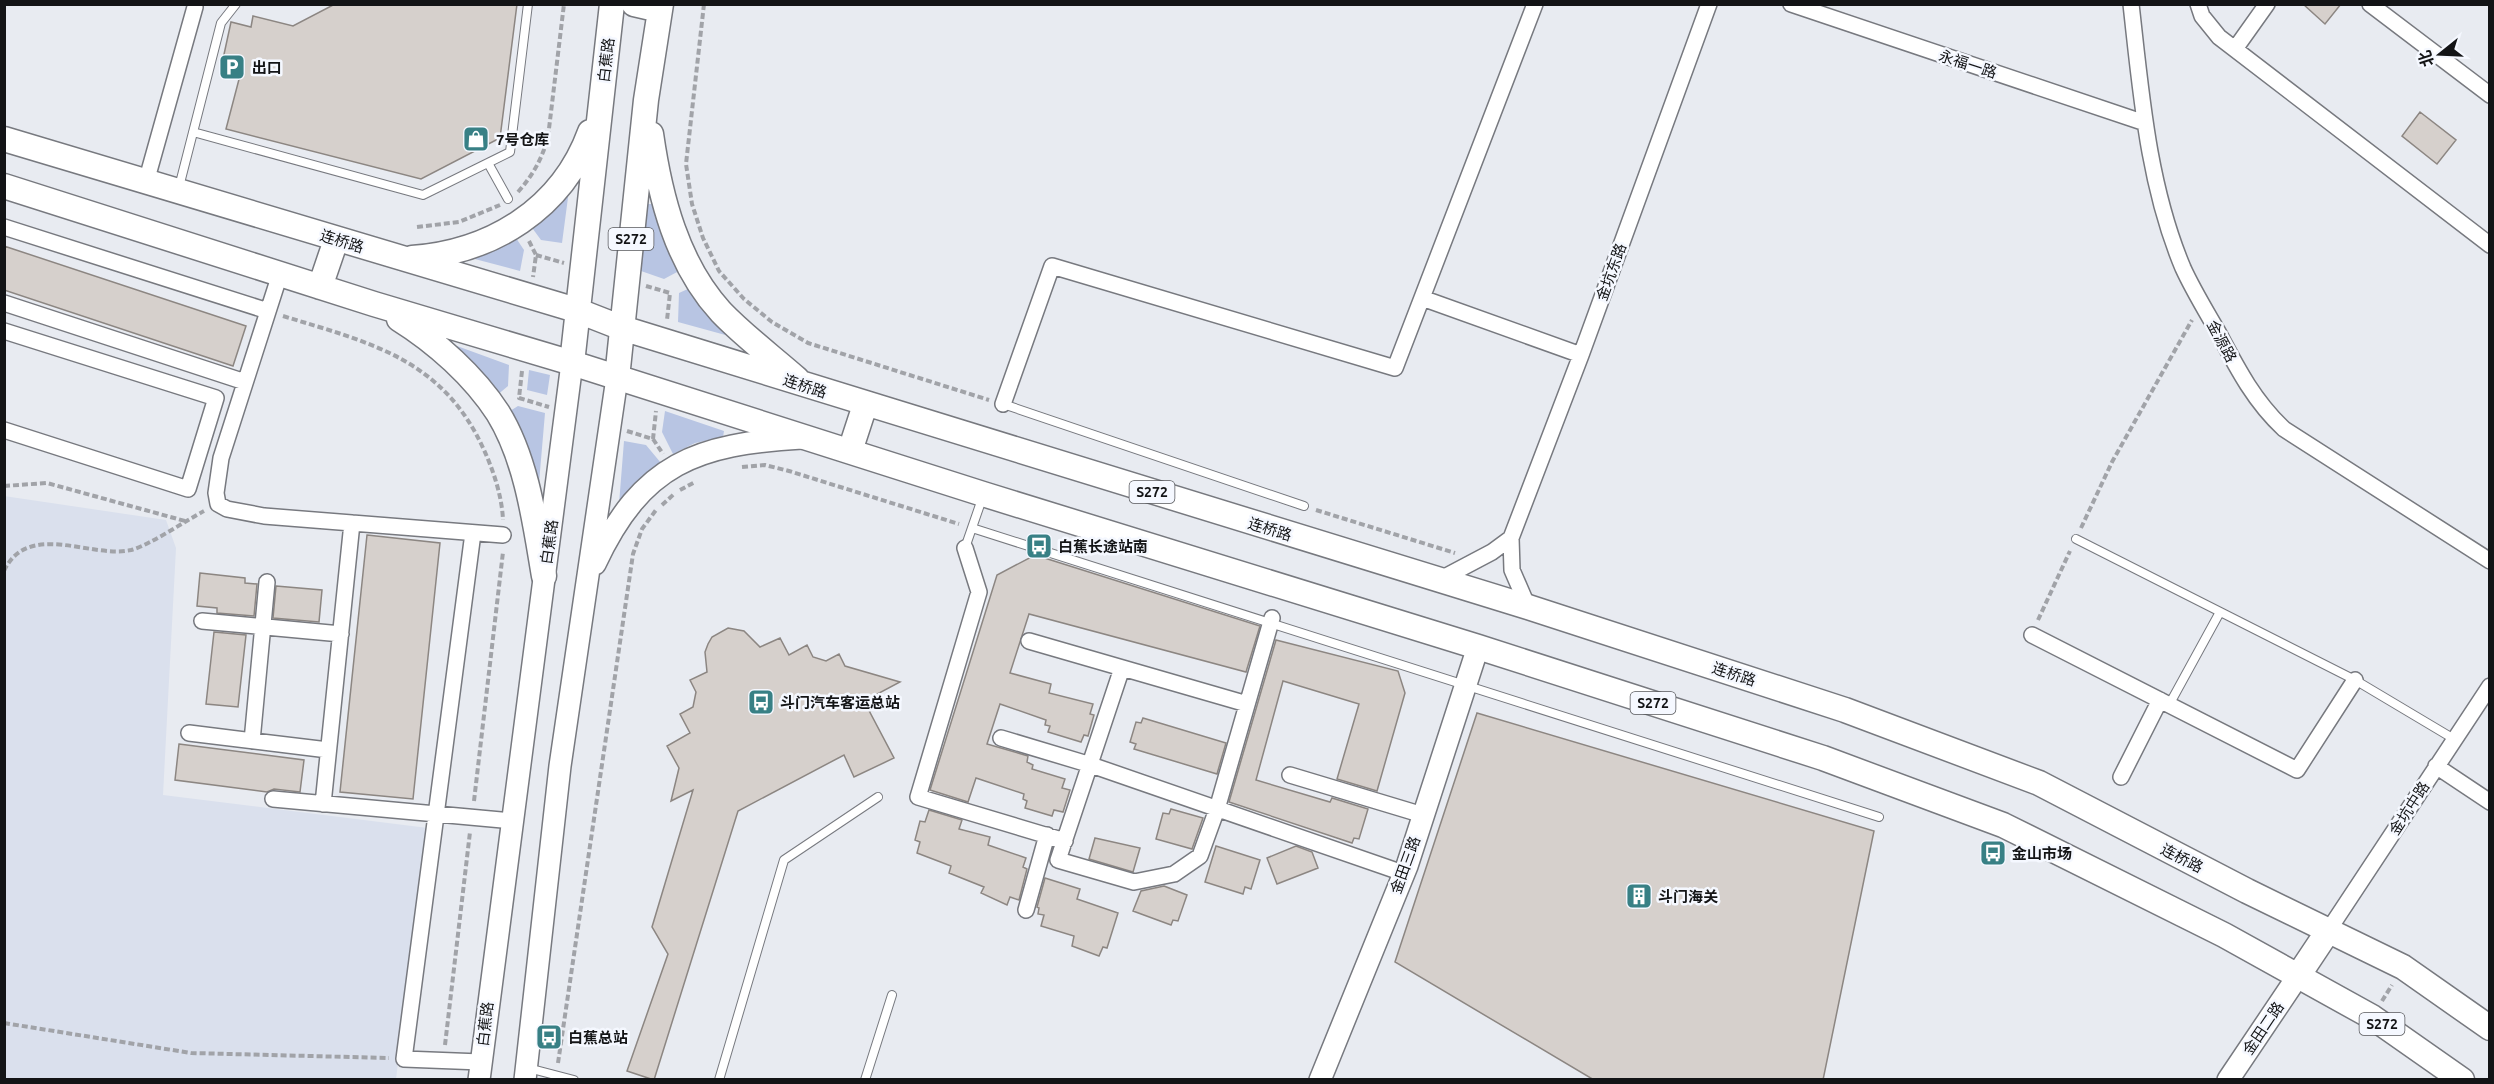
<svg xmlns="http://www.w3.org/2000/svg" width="2494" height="1084" viewBox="0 0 2494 1084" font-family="Ubuntu,'Noto Sans SC',sans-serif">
<rect width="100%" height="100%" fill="#e8ebf1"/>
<path fill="#dae0ed" d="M 4,496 L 166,520 L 176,548 L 163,795 L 428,828 L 396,1079 L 5,1079 Z"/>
<path fill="#b8c5e3" d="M 569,190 L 562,243 L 541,240 L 530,225 Z
M 648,204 L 656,204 L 679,271 L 664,279 L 641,271 Z
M 514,235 L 524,250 L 520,271 L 471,258 Z
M 690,288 L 729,336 L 678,322 L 679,293 Z
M 457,346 L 509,365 L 508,386 L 496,396 L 454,353 Z
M 529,370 L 550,375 L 547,395 L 527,390 Z
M 518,406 L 545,413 L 539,483 L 532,483 L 505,414 Z
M 665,411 L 724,431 L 723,437 L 695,443 L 673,454 L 662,432 Z
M 624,441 L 646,445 L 661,463 L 619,504 Z"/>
<path fill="#d6d0cc" stroke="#8c8682" stroke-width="1.5" d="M 335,4 L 517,4 L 500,138 L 421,179 L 226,129 L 243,64 L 223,59 L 231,22 L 251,27 L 253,16 L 293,26 Z
M 2303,4 L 2341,4 L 2325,24 Z
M 2420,112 L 2456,140 L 2437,164 L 2402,136 Z
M 4,246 L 246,326 L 233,366 L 4,290 Z
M 367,535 L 440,543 L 413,799 L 340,792 Z
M 1035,555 L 1260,626 L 1246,672 L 1029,614 L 1010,673 L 1051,684 L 1049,693 L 1093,704 L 1090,714 L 1094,715 L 1088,736 L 1084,735 L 1081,742 L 1048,732 L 1050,726 L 1045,725 L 1046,720 L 1000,704 L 987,744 L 1028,756 L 1027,762 L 1033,765 L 1032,769 L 1065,779 L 1062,788 L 1070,790 L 1063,812 L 1054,810 L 1052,816 L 1025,808 L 1027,801 L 1023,799 L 1024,794 L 976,778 L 968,802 L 930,790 L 997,575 Z
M 200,573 L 245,578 L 245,583 L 257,584 L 254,616 L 217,613 L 217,608 L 197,606 Z
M 276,586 L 322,590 L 319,622 L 273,618 Z
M 728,628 L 744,631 L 760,647 L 780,638 L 789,655 L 807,645 L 813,657 L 826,661 L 839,654 L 845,666 L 900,682 L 864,701 L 894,758 L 854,777 L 844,755 L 738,811 L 654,1080 L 627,1071 L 668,954 L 652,927 L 693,790 L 671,801 L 679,768 L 667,746 L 690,733 L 680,714 L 693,707 L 696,692 L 690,680 L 707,672 L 705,652 L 708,644 L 712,637 Z
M 214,632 L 246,635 L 238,707 L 206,704 Z
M 1276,640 L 1398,671 L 1405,693 L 1377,791 L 1337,779 L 1359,704 L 1283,681 L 1256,780 L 1330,802 L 1332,798 L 1368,809 L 1359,839 L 1354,838 L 1352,843 L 1229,802 Z
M 1477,713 L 1874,831 L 1823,1080 L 1594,1080 L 1395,962 Z
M 1143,718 L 1226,743 L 1217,774 L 1134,749 L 1136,744 L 1130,742 L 1136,722 L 1141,723 Z
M 179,744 L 304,760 L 300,792 L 274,789 L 267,792 L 175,780 Z
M 1171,809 L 1203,818 L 1192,849 L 1156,839 L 1163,813 L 1169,814 Z
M 929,810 L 962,820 L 959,829 L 990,837 L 988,845 L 1026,858 L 1023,867 L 1027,869 L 1019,900 L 1010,897 L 1007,905 L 981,893 L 984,887 L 949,873 L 951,866 L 917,853 L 920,842 L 915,840 L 920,821 L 925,822 Z
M 1095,838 L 1140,848 L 1133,872 L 1089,859 Z
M 1216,846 L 1260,860 L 1251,889 L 1245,887 L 1243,894 L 1205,882 Z
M 1296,846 L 1312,852 L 1318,868 L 1277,884 L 1267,858 Z
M 1045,878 L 1080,889 L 1077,899 L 1118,913 L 1107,948 L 1103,947 L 1099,956 L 1072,946 L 1074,936 L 1041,926 L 1044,915 L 1038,914 L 1039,908 L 1037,907 Z
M 1164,886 L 1187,895 L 1178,921 L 1173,920 L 1171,925 L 1133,911 L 1141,891 Z"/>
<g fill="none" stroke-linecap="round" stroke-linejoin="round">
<defs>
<path id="lane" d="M 193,132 L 423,195 L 510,152 L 528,4
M 488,163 L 508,199
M 179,187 L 221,23 L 236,4
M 1003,404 L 1304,506
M 972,528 L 1879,817
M 2076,539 L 2355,680 L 2454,739
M 965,548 L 983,496
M 2169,705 L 2220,612
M 528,1068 L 574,1080
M 719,1080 L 784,860 L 878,797
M 865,1080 L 892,995"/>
<path id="street" d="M 1791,4 L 2145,123
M 2131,4 C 2141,93 2148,185 2183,268 C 2193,290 2206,311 2218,332 C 2237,368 2254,401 2284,429 L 2490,561
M 2198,4 L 2202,16 L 2219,37 L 2490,245
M 2370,4 L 2490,95
M 2235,49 L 2267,4
M 146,182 L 195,7
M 4,227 L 268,311
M 280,274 L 221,458 L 216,493 L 218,504 L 227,509 L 264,516 L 503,535
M 1422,298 L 1581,355
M 4,303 L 245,382
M 4,331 L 216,398 L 188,489 L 4,430
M 1003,404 L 1052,266 L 1395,368 L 1535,4
M 473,533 L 404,1059 L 481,1062
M 965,548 L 979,592 L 918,797 L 1065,841
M 1439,580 L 1492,552 L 1511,538
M 1528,607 L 1512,570 L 1511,538 L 1581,355 L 1709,4
M 202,621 L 341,634
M 2032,635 L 2297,770 L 2355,680
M 1029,641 L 1247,704
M 1122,668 L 1058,860 L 1134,882 L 1174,874 L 1200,856 L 1217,809 L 1272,618
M 189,733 L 328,750
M 1001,738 L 1091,765 L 1403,873
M 252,741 L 267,582
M 2436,766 L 2490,802
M 1290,775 L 1423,815
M 2121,777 L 2160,700
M 273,799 L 512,821
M 323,804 L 352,523
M 1026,910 L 1047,835
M 2328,931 L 2490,686"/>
<path id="secondary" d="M 595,564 C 642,463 697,444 802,438
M 479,1080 L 572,363
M 525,1080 L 560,766 L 617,378
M 1320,1080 L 1407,866 L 1478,647
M 2228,1080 L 2298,976"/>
<path id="primary" d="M 634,4 L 660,10
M 651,134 C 660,197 677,264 721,312 C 744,336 772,357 797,379
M 4,139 L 576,310 L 622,328 L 1528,607 L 1845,710 L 2039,783 L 2247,891 L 2403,967 L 2490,1028
M 4,186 L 374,304 L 572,363 L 983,494 L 1478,647 L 1823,758 L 2003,825 L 2224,935 L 2372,1017 L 2462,1080
M 412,258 C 492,252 562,209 590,132
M 320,287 L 336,240
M 399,319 C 436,342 474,376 498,413 C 527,460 535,523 544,576
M 572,363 L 612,4
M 617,378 L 646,100 L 661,4
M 850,451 L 865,405
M 2298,976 L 2328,931"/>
</defs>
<use href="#lane" stroke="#77797f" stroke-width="10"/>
<use href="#street" stroke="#77797f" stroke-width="18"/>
<use href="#secondary" stroke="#77797f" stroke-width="24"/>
<use href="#primary" stroke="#77797f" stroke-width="27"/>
<path stroke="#a1a3a8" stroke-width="4" stroke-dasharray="6 3" stroke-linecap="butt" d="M 704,4 L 686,164 L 692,204 L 703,238 L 719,271 L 744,299 L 772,322 L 808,343 L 989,400
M 518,192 C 533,175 542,159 548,137 L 564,4
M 417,227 L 459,222 L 500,205
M 529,241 L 536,255 L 533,277
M 536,255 L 564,263
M 646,286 L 670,293 L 667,320
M 283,316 C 371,343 443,359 484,450 C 494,472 502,497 503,520
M 522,371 L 519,398 L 549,407
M 627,431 L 653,439 L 656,411
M 653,439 L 663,454
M 742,467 L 765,465 L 789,471 L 959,524
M 4,486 L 47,483 L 185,521
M 680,490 L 695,482
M 662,505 L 674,494
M 1316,510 L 1455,553
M 2081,528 L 2112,462 L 2192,320
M 4,571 C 28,520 91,559 131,550 C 150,545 185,521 204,511
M 2038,620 L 2070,551
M 4,658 L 4,680
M 474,801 L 503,552
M 2382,1001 L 2392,985
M 4,1023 L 191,1053 L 389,1058
M 445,1045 L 470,832
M 558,1063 L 633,554 L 642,529 L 656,510"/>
<use href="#lane" stroke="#fff" stroke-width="8"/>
<use href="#street" stroke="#fff" stroke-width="15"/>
<use href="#secondary" stroke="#fff" stroke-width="21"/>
<use href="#primary" stroke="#fff" stroke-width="24"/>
</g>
<defs>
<symbol id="parking-square" viewBox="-11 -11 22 22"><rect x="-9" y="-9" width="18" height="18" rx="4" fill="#388085" stroke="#f5f8ff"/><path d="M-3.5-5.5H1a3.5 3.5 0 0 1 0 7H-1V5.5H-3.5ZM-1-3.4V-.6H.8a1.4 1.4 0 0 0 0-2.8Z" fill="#fff"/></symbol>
<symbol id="shop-square" viewBox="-11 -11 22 22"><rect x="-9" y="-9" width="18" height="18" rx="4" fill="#388085" stroke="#f5f8ff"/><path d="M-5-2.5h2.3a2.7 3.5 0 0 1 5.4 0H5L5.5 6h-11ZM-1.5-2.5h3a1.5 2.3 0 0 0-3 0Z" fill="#fff"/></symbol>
<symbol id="bus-square" viewBox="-11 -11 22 22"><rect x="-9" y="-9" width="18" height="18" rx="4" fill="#388085" stroke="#f5f8ff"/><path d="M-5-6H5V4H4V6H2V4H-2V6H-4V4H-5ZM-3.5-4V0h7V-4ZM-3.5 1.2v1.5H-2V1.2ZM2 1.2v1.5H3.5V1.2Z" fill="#fff"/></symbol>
<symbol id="building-square" viewBox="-11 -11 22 22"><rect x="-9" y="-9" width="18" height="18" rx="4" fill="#388085" stroke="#f5f8ff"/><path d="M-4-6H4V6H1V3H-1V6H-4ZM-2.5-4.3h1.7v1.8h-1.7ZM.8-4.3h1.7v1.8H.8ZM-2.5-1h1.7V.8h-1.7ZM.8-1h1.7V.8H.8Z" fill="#fff"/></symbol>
</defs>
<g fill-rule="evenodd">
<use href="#parking-square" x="217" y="52" width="30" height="30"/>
<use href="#shop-square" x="461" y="124" width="30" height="30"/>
<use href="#bus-square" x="1024" y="531" width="30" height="30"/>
<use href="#bus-square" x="746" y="687" width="30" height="30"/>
<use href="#bus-square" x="1978" y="838" width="30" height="30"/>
<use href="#building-square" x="1624" y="881" width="30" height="30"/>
<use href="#bus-square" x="534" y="1022" width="30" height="30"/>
</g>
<g text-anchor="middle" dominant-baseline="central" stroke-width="5" stroke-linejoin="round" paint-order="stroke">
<g fill="#f5f8ff" stroke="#57585c" stroke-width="1.5">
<rect x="608.5" y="228" width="45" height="22" rx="4.5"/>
<rect x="1129.5" y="481" width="45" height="22" rx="4.5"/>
<rect x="1630.5" y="692" width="45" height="22" rx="4.5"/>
<rect x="2359.5" y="1013" width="45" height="22" rx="4.5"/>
</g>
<g font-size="14" font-weight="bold" fill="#131416">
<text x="631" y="239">S272</text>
<text x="1152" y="492">S272</text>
<text x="1653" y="703">S272</text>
<text x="2382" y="1024">S272</text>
</g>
<g font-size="15" fill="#131416" stroke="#f5f8ff">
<text transform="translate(606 60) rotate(-83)">白蕉路</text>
<text transform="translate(1968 64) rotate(18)">永福一路</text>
<text transform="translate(342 241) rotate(17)">连桥路</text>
<text transform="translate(1611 272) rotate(-70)">金坑东路</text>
<text transform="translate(2222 341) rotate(62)">金源路</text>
<text transform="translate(805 386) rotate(18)">连桥路</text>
<text transform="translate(1270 529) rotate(17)">连桥路</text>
<text transform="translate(549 542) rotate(-82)">白蕉路</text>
<text transform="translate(1734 674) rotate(18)">连桥路</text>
<text transform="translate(2409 808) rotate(-57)">金坑中路</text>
<text transform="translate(2182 858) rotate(27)">连桥路</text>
<text transform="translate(1405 865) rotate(-70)">金田三路</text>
<text transform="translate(485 1024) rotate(-83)">白蕉路</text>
<text transform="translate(2263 1028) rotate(-56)">金田二路</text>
</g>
<g font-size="15" font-weight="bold" fill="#131416" stroke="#f5f8ff" text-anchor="start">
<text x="252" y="67">出口</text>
<text x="496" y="139">7号仓库</text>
<text x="1058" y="546">白蕉长途站南</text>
<text x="780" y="702">斗门汽车客运总站</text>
<text x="2012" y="853">金山市场</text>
<text x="1658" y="896">斗门海关</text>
<text x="568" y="1037">白蕉总站</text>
</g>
</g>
<rect width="2494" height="1084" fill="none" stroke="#131416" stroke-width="12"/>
<g transform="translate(2440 54) rotate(252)" stroke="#f5f8ff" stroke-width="4.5" paint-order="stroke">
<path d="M0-4.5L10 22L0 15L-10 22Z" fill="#131416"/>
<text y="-9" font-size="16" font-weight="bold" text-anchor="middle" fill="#131416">北</text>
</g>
</svg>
